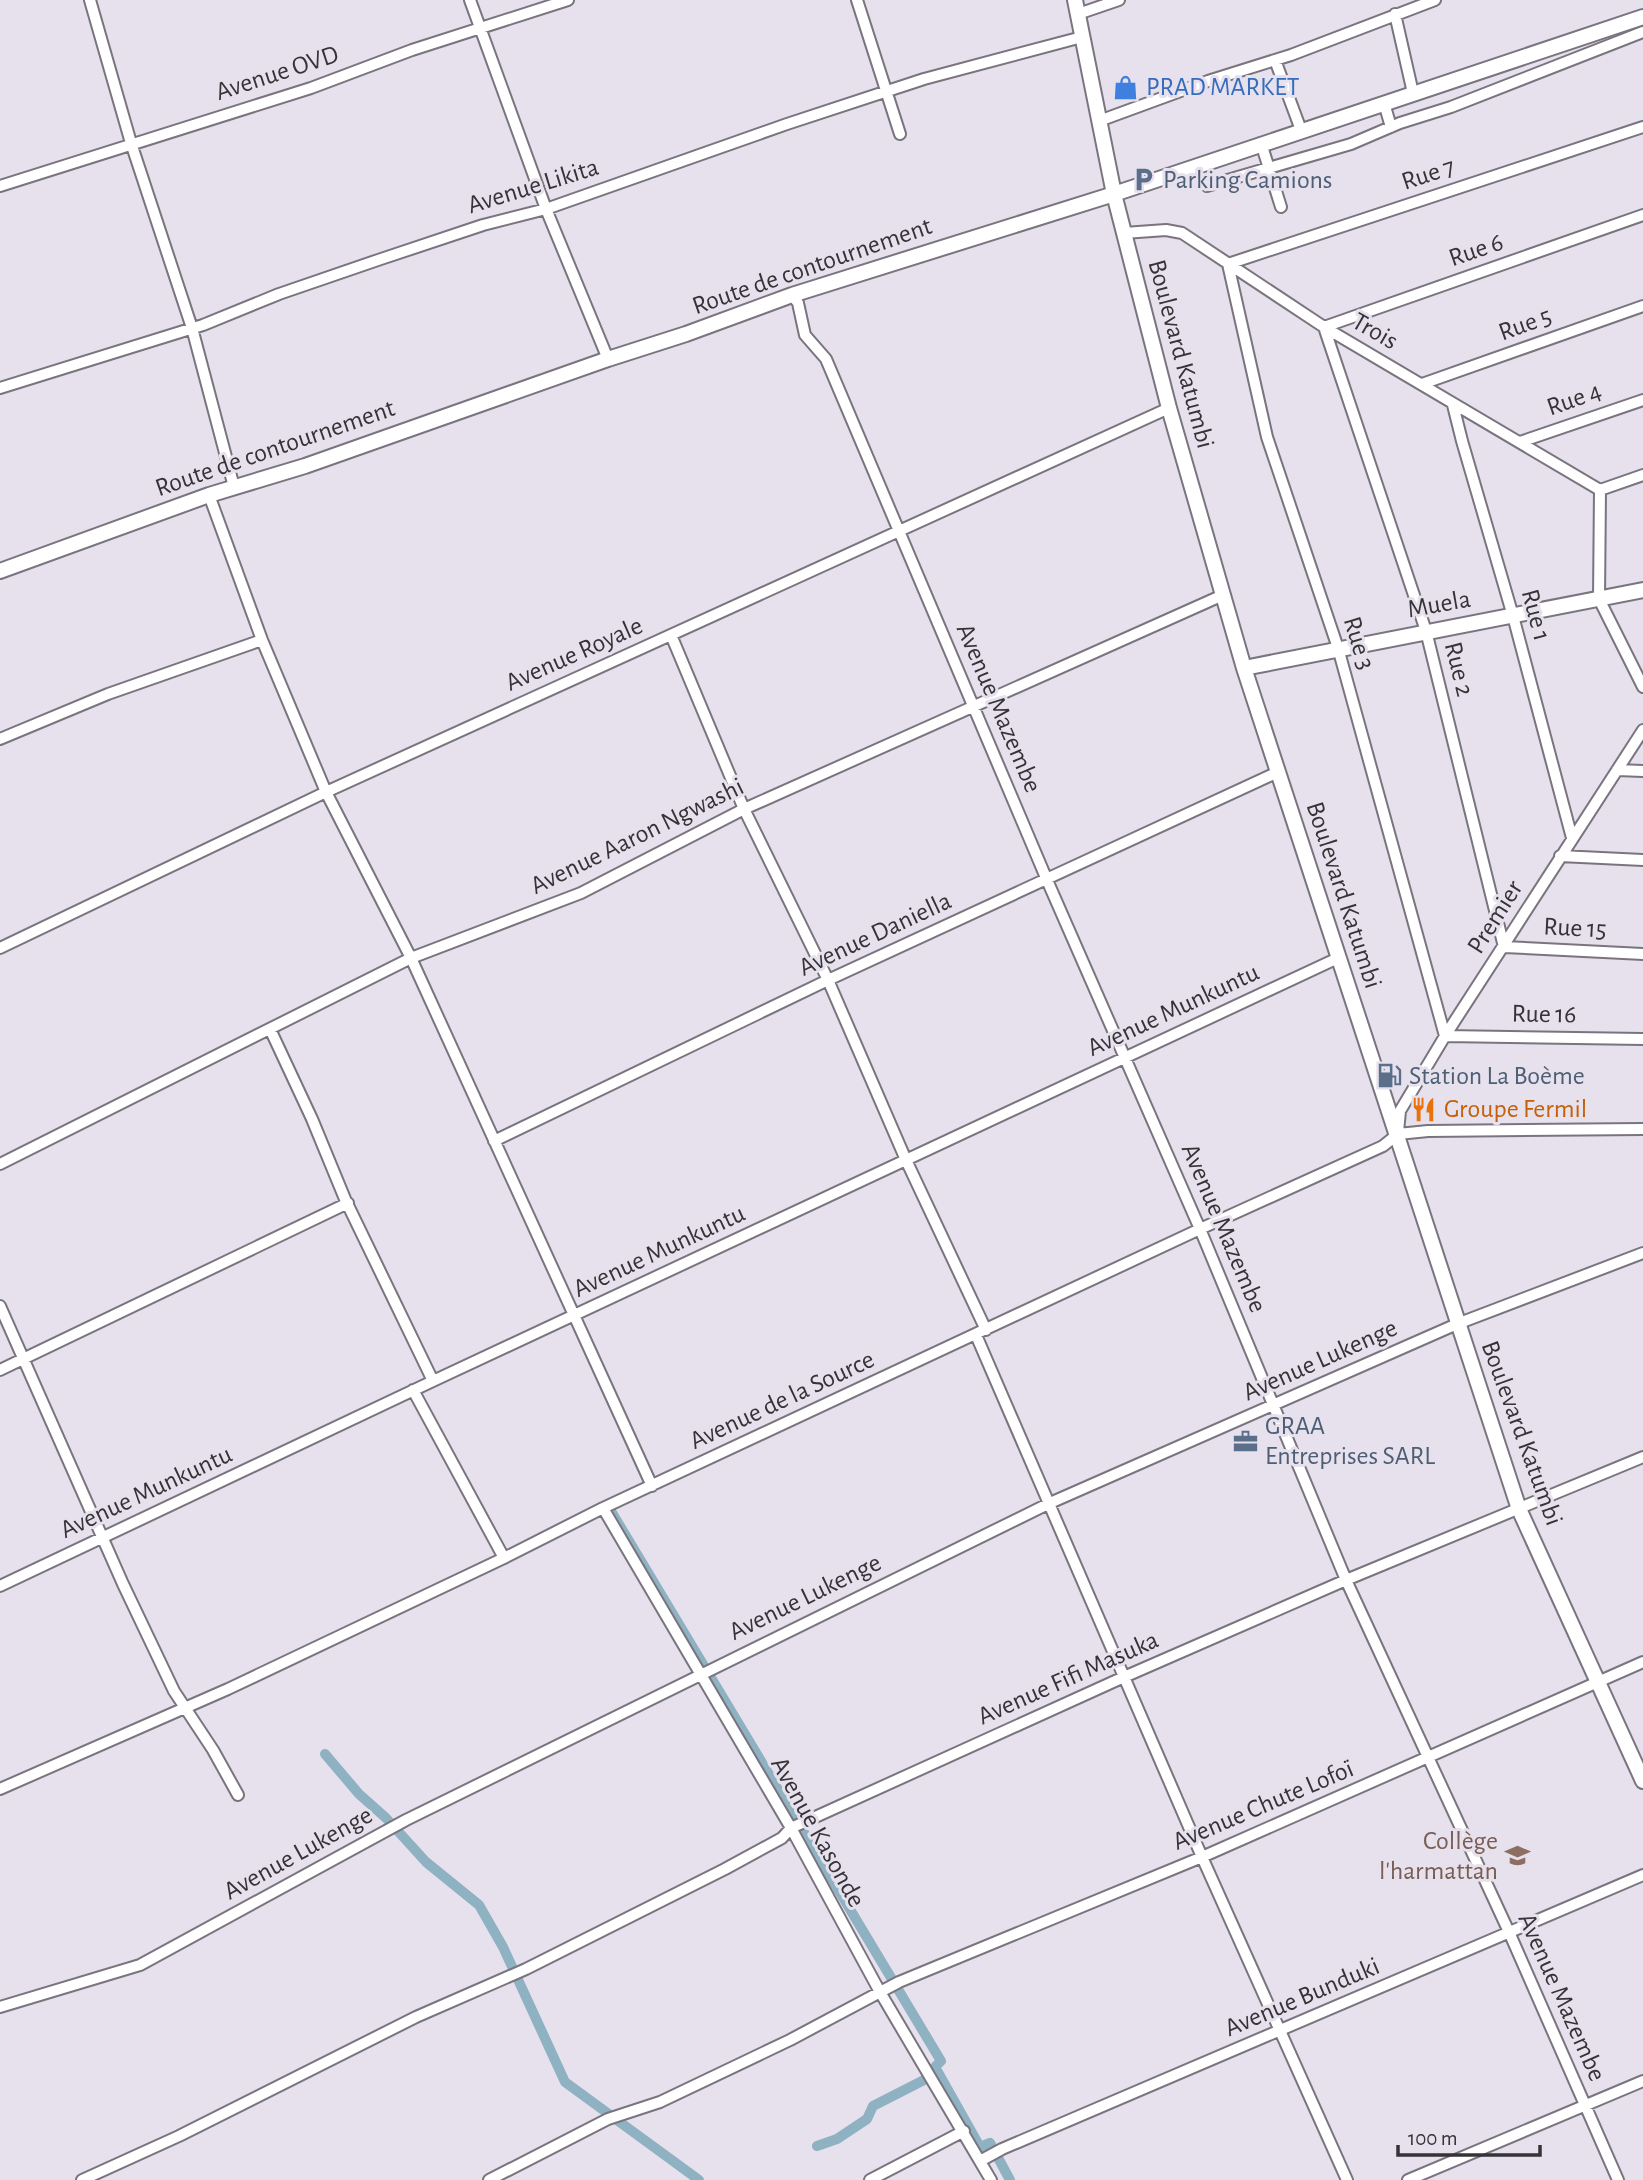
<svg xmlns="http://www.w3.org/2000/svg" width="1643" height="2180" viewBox="0 0 1643 2180" font-family="'Alegreya Sans',sans-serif">
<rect width="100%" height="100%" fill="#e6e1ec"/>
<g fill="none" stroke-linecap="round" stroke-linejoin="round">
<path stroke="#8eb2c2" stroke-width="10" d="M 611,1511 L 941,2061 L 935,2067 L 980,2147 L 990,2143 L 1010,2180
M 325,1754 L 359,1794 L 386,1818 L 426,1862 L 479,1905 L 503,1947 L 565,2082 L 699,2180
M 817,2146 L 837,2139 L 867,2119 L 873,2106 L 926,2079 L 933,2070"/>
<defs>
<path id="minor" d="M 90,0 L 131,143 L 192,328 L 234,487
M 470,0 L 546,209 L 608,359
M 857,0 L 900,134
M 1078,14 L 1119,0
M 1395,14 L 1413,93
M 1275,60 L 1301,130
M 1384,103 L 1391,127
M 1099,121 L 1208,81 L 1291,55 L 1435,0
M 1643,127 L 1228,264 L 1267,437 L 1338,648 L 1445,1036 L 1643,1039
M 1261,143 L 1281,207
M 0,186 L 311,88 L 412,50 L 568,0
M 1207,186 L 1351,144 L 1400,123 L 1451,107 L 1643,32
M 1643,215 L 1324,327 L 1426,631 L 1504,947 L 1643,954
M 1124,233 L 1166,230 L 1182,233 L 1324,327 L 1600,490
M 792,295 L 798,303 L 805,335 L 826,359 L 1047,880 L 1200,1229 L 1346,1580 L 1509,1932 L 1618,2180
M 1422,384 L 1643,306
M 0,388 L 203,325 L 279,294 L 381,259 L 483,225 L 546,209 L 787,124 L 924,79 L 1082,37
M 1453,405 L 1462,441 L 1513,616 L 1572,838
M 1520,442 L 1643,400
M 1643,475 L 1600,490 L 1599,599 L 1643,687
M 209,495 L 262,640 L 326,792 L 411,958 L 652,1486
M 671,635 L 744,809 L 828,980 L 906,1160 L 986,1330
M 0,739 L 108,694 L 262,640
M 1617,770 L 1643,771
M 1560,856 L 1643,860
M 0,948 L 326,792 L 1169,408
M 270,1029 L 312,1119 L 345,1199 L 433,1381
M 1398,1132 L 1400,1111 L 1445,1036 L 1643,730
M 1398,1134 L 1428,1131 L 1643,1129
M 494,1141 L 828,980 L 1278,772
M 0,1164 L 411,958 L 581,893 L 744,809 L 1223,595
M 0,1306 L 123,1584 L 174,1691 L 213,1750 L 238,1795
M 976,1335 L 1202,1857 L 1347,2180
M 0,1370 L 348,1203
M 413,1390 L 504,1558
M 603,1508 L 791,1828 L 880,1992 L 991,2180
M 0,1586 L 433,1381 L 1338,958
M 0,1789 L 228,1689 L 504,1558 L 603,1508 L 1200,1229 L 1383,1146 L 1398,1134
M 0,2007 L 140,1965 L 406,1820 L 1050,1503 L 1457,1324 L 1643,1253
M 980,2161 L 1002,2149 L 1643,1875
M 82,2180 L 179,2136 L 416,2017 L 526,1969 L 725,1869 L 782,1838 L 791,1828 L 1124,1677 L 1346,1580 L 1643,1457
M 489,2180 L 608,2119 L 660,2102 L 790,2040 L 899,1982 L 1202,1857 L 1643,1662
M 870,2180 L 964,2131
M 1408,2180 L 1643,2081"/>
<path id="tertiary" d="M 1075,0 L 1114,194 L 1169,408 L 1244,668 L 1519,1509 L 1643,1781
M 0,571 L 209,495 L 305,466 L 608,359 L 686,334 L 792,295 L 1114,194 L 1643,17
M 1244,668 L 1643,590"/>
</defs>
<use href="#minor" stroke="#79747e" stroke-width="14"/>
<use href="#tertiary" stroke="#79747e" stroke-width="18"/>
<use href="#minor" stroke="#fff" stroke-width="10"/>
<use href="#tertiary" stroke="#fff" stroke-width="14"/>
</g>
<defs>
<symbol id="shop-bare" viewBox="-9 -9 18 18"><path d="M-5-2.5h2.3a2.7 3.5 0 0 1 5.4 0H5L5.5 6h-11ZM-1.5-2.5h3a1.5 2.3 0 0 0-3 0Z" fill="#3f7fe0" stroke="#e6e1ec" stroke-width="2.5" paint-order="stroke"/></symbol>
<symbol id="parking-bare" viewBox="-9 -9 18 18"><path d="M-3.5-5.5H1a3.5 3.5 0 0 1 0 7H-1V5.5H-3.5ZM-1-3.4V-.6H.8a1.4 1.4 0 0 0 0-2.8Z" fill="#5c6f8a" stroke="#e6e1ec" stroke-width="2.5" paint-order="stroke"/></symbol>
<symbol id="fuel-bare" viewBox="-9 -9 18 18"><path d="M-5.5-6h7V0h2V4h1.3V-2.5L3-4.5l.8-.8L6-3V5H2.5V1h-1V6h-7ZM-4.2-4.7v3.2H.2V-4.7Z" fill="#5c6f8a" stroke="#e6e1ec" stroke-width="2.5" paint-order="stroke"/></symbol>
<symbol id="restaurant-bare" viewBox="-9 -9 18 18"><path d="M-5-6h1v4h1v-4h1v4h1v-4h1v5L-1.5 .5V6h-2V.5L-5-1ZM5-6V6H3V1.5H1.5Q1.5-4 5-6Z" fill="#e8710a" stroke="#e6e1ec" stroke-width="2.5" paint-order="stroke"/></symbol>
<symbol id="office-bare" viewBox="-9 -9 18 18"><path d="M-6-3h4V-5.5h4V-3h4V5H-6ZM-1-4.5V-3h2v-1.5ZM-6 0V1H6V0Z" fill="#5c6f8a" stroke="#e6e1ec" stroke-width="2.5" paint-order="stroke"/></symbol>
<symbol id="school-bare" viewBox="-9 -9 18 18"><path d="M0-5L7-2L0 1L-7-2ZM-4 1L0 2.5L4 1V4Q0 6-4 4Z" fill="#8d6e63" stroke="#e6e1ec" stroke-width="2.5" paint-order="stroke"/></symbol>
</defs>
<g fill-rule="evenodd">
<use href="#shop-bare" x="1108" y="70" width="35" height="35"/>
<use href="#parking-bare" x="1126" y="162" width="35" height="35"/>
<use href="#fuel-bare" x="1372" y="1058" width="35" height="35"/>
<use href="#restaurant-bare" x="1406" y="1092" width="35" height="35"/>
<use href="#office-bare" x="1228" y="1424" width="35" height="35"/>
<use href="#school-bare" x="1500" y="1838" width="35" height="35"/>
</g>
<g text-anchor="middle" dominant-baseline="central" stroke-width="6" stroke-linejoin="round" paint-order="stroke">
<g font-size="26" fill="#353338" stroke="#e6e1ec">
<text transform="translate(277 73) rotate(-18)">Avenue OVD</text>
<text transform="translate(1428 174) rotate(-18)">Rue 7</text>
<text transform="translate(533 186) rotate(-17)">Avenue Likita</text>
<text transform="translate(1476 250) rotate(-19)">Rue 6</text>
<text transform="translate(812 266) rotate(-19)">Route de contournement</text>
<text transform="translate(1525 324) rotate(-20)">Rue 5</text>
<text transform="translate(1375 331) rotate(30)">Trois</text>
<text transform="translate(1181 354) rotate(75)">Boulevard Katumbi</text>
<text transform="translate(1574 399) rotate(-19)">Rue 4</text>
<text transform="translate(275 448) rotate(-19)">Route de contournement</text>
<text transform="translate(1439 604) rotate(-10)">Muela</text>
<text transform="translate(1536 615) rotate(75)">Rue 1</text>
<text transform="translate(1359 643) rotate(73)">Rue 3</text>
<text transform="translate(574 654) rotate(-24)">Avenue Royale</text>
<text transform="translate(1459 669) rotate(76)">Rue 2</text>
<text transform="translate(999 708) rotate(67)">Avenue Mazembe</text>
<text transform="translate(637 836) rotate(-26)">Avenue Aaron Ngwashi</text>
<text transform="translate(1344 895) rotate(72)">Boulevard Katumbi</text>
<text transform="translate(1495 917) rotate(-58)">Premier</text>
<text transform="translate(1575 928) rotate(3)">Rue 15</text>
<text transform="translate(875 934) rotate(-25)">Avenue Daniella</text>
<text transform="translate(1173 1010) rotate(-25)">Avenue Munkuntu</text>
<text transform="translate(1544 1014) rotate(1)">Rue 16</text>
<text transform="translate(1224 1228) rotate(67)">Avenue Mazembe</text>
<text transform="translate(659 1251) rotate(-25)">Avenue Munkuntu</text>
<text transform="translate(1320 1360) rotate(-24)">Avenue Lukenge</text>
<text transform="translate(782 1400) rotate(-25)">Avenue de la Source</text>
<text transform="translate(1522 1433) rotate(70)">Boulevard Katumbi</text>
<text transform="translate(146 1492) rotate(-25)">Avenue Munkuntu</text>
<text transform="translate(805 1597) rotate(-26)">Avenue Lukenge</text>
<text transform="translate(1068 1678) rotate(-24)">Avenue Fifi Masuka</text>
<text transform="translate(1263 1805) rotate(-23)">Avenue Chute Lofoï</text>
<text transform="translate(818 1832) rotate(61)">Avenue Kasonde</text>
<text transform="translate(298 1853) rotate(-29)">Avenue Lukenge</text>
<text transform="translate(1302 1997) rotate(-23)">Avenue Bunduki</text>
<text transform="translate(1562 1997) rotate(66)">Avenue Mazembe</text>
</g>
<g font-size="26" fill="#366cbe" stroke="#e6e1ec" text-anchor="start">
<text x="1146" y="87">PRAD MARKET</text>
</g>
<g font-size="26" fill="#4e5e75" stroke="#e6e1ec" text-anchor="start">
<text x="1163" y="180">Parking Camions</text>
<text x="1409" y="1076">Station La Boème</text>
<text x="1265" y="1426">GRAA<tspan x="1265" dy="30">Entreprises SARL</tspan></text>
</g>
<g font-size="26" fill="#c56008" stroke="#e6e1ec" text-anchor="start">
<text x="1444" y="1109">Groupe Fermil</text>
</g>
<g font-size="26" fill="#785e54" stroke="#e6e1ec" text-anchor="end">
<text x="1498" y="1841">Collège<tspan x="1498" dy="30">l'harmattan</tspan></text>
</g>
</g>
<path d="M1398 2145v10h142v-10" fill="none" stroke="#353338" stroke-width="3.5"/>
<text x="1408" y="2145" font-size="21" fill="#353338" stroke="#e6e1ec" stroke-width="5" paint-order="stroke">100 m</text>
</svg>
